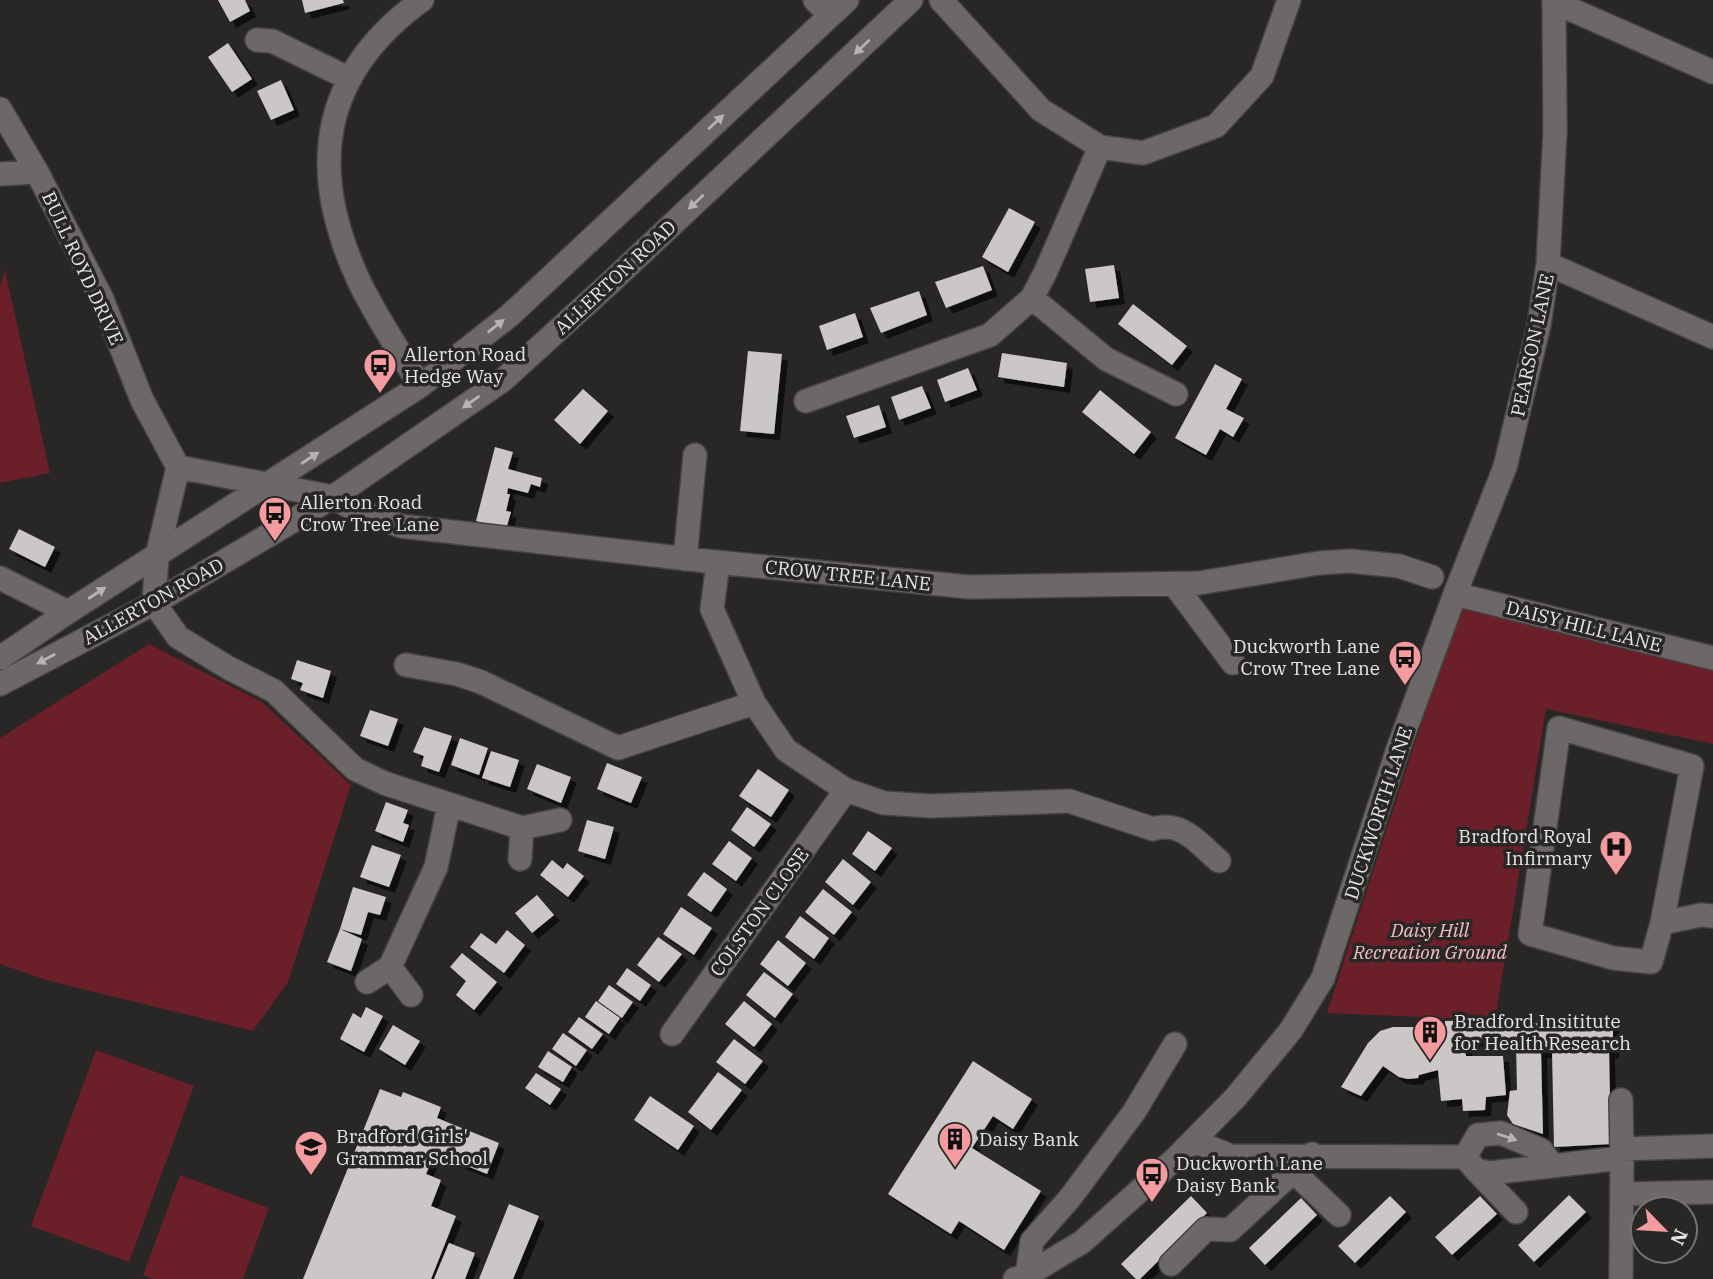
<svg xmlns="http://www.w3.org/2000/svg" width="1713" height="1279" viewBox="0 0 1713 1279" font-family="'IBM Plex Serif',serif">
<defs>
<filter id="shadow"><feDropShadow dx="6" dy="6" stdDeviation="0" flood-color="#0009"/></filter>
</defs>
<rect width="100%" height="100%" fill="#292626"/>
<path fill="#6b1f29" d="M 5,270 L 50,473 L 0,483 L 0,286 Z
M 1460,604 L 1713,668 L 1713,744 L 1546,709 L 1495,1020 L 1327,1013 Z
M 149,644 L 262,702 L 351,785 L 288,982 L 253,1031 L 46,980 L 0,964 L 0,738 Z
M 96,1050 L 194,1086 L 129,1262 L 31,1226 Z
M 180,1175 L 269,1208 L 243,1279 L 153,1279 L 143,1275 Z"/>
<path fill="#cbc7c7" filter="url(#shadow)" d="M 218,0 L 245,0 L 250,11 L 230,22 Z
M 302,0 L 343,0 L 344,3 L 305,13 Z
M 228,43 L 252,79 L 232,92 L 208,57 Z
M 281,80 L 294,110 L 271,120 L 257,91 Z
M 1009,208 L 1035,222 L 1008,272 L 982,257 Z
M 1114,265 L 1119,298 L 1090,302 L 1085,269 Z
M 983,266 L 992,290 L 946,308 L 935,282 Z
M 919,291 L 927,315 L 881,333 L 870,308 Z
M 1133,304 L 1187,346 L 1172,365 L 1118,324 Z
M 855,313 L 863,337 L 827,350 L 819,326 Z
M 748,351 L 782,354 L 774,434 L 740,431 Z
M 1002,353 L 1067,363 L 1064,387 L 998,377 Z
M 1215,364 L 1242,379 L 1226,409 L 1244,418 L 1233,437 L 1220,429 L 1206,455 L 1175,438 Z
M 968,368 L 977,390 L 945,402 L 937,380 Z
M 922,386 L 931,408 L 899,420 L 891,397 Z
M 583,389 L 608,411 L 580,444 L 554,420 Z
M 1100,390 L 1151,432 L 1134,454 L 1082,412 Z
M 879,405 L 886,427 L 854,438 L 846,416 Z
M 495,447 L 513,452 L 508,469 L 542,478 L 540,487 L 531,484 L 528,493 L 508,488 L 507,494 L 510,494 L 506,511 L 511,512 L 506,529 L 476,521 Z
M 19,529 L 55,547 L 45,567 L 9,549 Z
M 297,660 L 331,671 L 323,698 L 300,690 L 303,683 L 291,679 Z
M 370,710 L 398,719 L 388,746 L 360,736 Z
M 424,727 L 452,736 L 439,772 L 421,766 L 424,756 L 413,752 Z
M 460,738 L 488,748 L 479,775 L 451,765 Z
M 491,751 L 519,760 L 510,787 L 482,778 Z
M 607,763 L 642,777 L 631,803 L 597,789 Z
M 537,764 L 571,777 L 561,803 L 527,789 Z
M 758,769 L 789,790 L 771,817 L 739,796 Z
M 386,802 L 408,810 L 403,823 L 409,825 L 403,842 L 375,831 Z
M 747,807 L 771,824 L 754,847 L 731,830 Z
M 587,820 L 614,827 L 605,859 L 578,851 Z
M 868,831 L 892,848 L 875,871 L 852,854 Z
M 729,841 L 752,858 L 736,881 L 712,864 Z
M 372,845 L 401,855 L 389,887 L 360,877 Z
M 843,859 L 871,882 L 853,905 L 825,882 Z
M 552,860 L 563,869 L 567,863 L 584,876 L 568,897 L 540,875 Z
M 704,872 L 727,889 L 711,912 L 687,895 Z
M 353,887 L 386,897 L 380,915 L 368,912 L 361,935 L 340,929 Z
M 823,889 L 852,912 L 834,935 L 805,912 Z
M 537,895 L 554,915 L 532,933 L 515,913 Z
M 681,907 L 712,928 L 694,955 L 663,934 Z
M 800,916 L 829,938 L 814,959 L 785,937 Z
M 340,929 L 362,939 L 351,971 L 327,962 Z
M 507,930 L 525,945 L 504,973 L 470,947 L 481,933 L 496,944 Z
M 658,937 L 682,954 L 659,982 L 637,965 Z
M 778,940 L 806,963 L 788,986 L 760,964 Z
M 462,953 L 497,982 L 474,1010 L 456,995 L 466,981 L 450,967 Z
M 627,968 L 651,985 L 640,1001 L 616,984 Z
M 764,972 L 793,994 L 775,1018 L 746,995 Z
M 609,985 L 633,1002 L 622,1018 L 598,1001 Z
M 596,1001 L 620,1018 L 609,1034 L 585,1017 Z
M 744,1001 L 772,1024 L 754,1047 L 725,1024 Z
M 366,1007 L 383,1016 L 364,1052 L 340,1039 L 353,1013 L 361,1018 Z
M 579,1017 L 603,1034 L 592,1049 L 568,1032 Z
M 1495,1020 L 1495,1024 L 1613,1022 L 1613,1052 L 1609,1052 L 1611,1144 L 1554,1147 L 1552,1052 L 1541,1052 L 1543,1134 L 1513,1124 L 1507,1115 L 1510,1091 L 1517,1090 L 1516,1044 L 1501,1044 L 1501,1039 L 1466,1041 L 1466,1056 L 1503,1056 L 1506,1095 L 1486,1097 L 1485,1110 L 1463,1111 L 1462,1099 L 1441,1101 L 1438,1070 L 1419,1075 L 1418,1078 L 1408,1079 L 1399,1077 L 1383,1066 L 1361,1096 L 1341,1087 L 1368,1043 L 1380,1031 L 1393,1027 L 1445,1027 L 1445,1021 Z
M 393,1025 L 420,1041 L 405,1065 L 379,1049 Z
M 563,1033 L 587,1050 L 576,1066 L 552,1049 Z
M 734,1039 L 763,1061 L 745,1084 L 716,1062 Z
M 548,1051 L 572,1067 L 563,1082 L 538,1067 Z
M 973,1061 L 1032,1099 L 1013,1129 L 993,1116 L 972,1148 L 1041,1191 L 1004,1250 L 959,1221 L 951,1234 L 888,1194 Z
M 718,1072 L 742,1090 L 711,1130 L 688,1112 Z
M 536,1073 L 561,1089 L 550,1105 L 525,1088 Z
M 380,1089 L 401,1097 L 403,1092 L 441,1107 L 437,1118 L 499,1143 L 487,1174 L 435,1153 L 426,1174 L 441,1180 L 431,1206 L 456,1216 L 431,1279 L 303,1279 Z
M 650,1096 L 694,1126 L 678,1150 L 634,1120 Z
M 1569,1195 L 1586,1212 L 1534,1262 L 1518,1245 Z
M 1191,1196 L 1207,1213 L 1140,1279 L 1136,1279 L 1121,1264 Z
M 1390,1196 L 1406,1212 L 1355,1263 L 1338,1246 Z
M 1480,1196 L 1497,1214 L 1452,1255 L 1435,1237 Z
M 1301,1198 L 1317,1215 L 1265,1265 L 1249,1248 Z
M 509,1204 L 539,1216 L 513,1279 L 479,1279 Z
M 449,1243 L 475,1253 L 465,1279 L 434,1279 Z"/>
<g fill="none" stroke-linecap="round" stroke-linejoin="round">
<defs>
<path id="minor" d="M 815,0 L 830,16
M 941,0 L 1041,110 L 1100,147 L 1143,153 L 1216,126 L 1262,76 L 1289,0
M 1554,2 L 1713,72
M 257,40 L 272,41 L 350,79
M 0,109 L 37,172 L 102,299 L 142,400 L 178,467 L 157,556 L 154,603 L 178,637 L 227,667 L 274,691 L 355,769 L 384,783 L 522,828 L 560,820
M 0,174 L 37,172
M 1548,264 L 1713,337
M 1032,298 L 1106,359 L 1176,394
M 420,386 C 400,351 375,316 358,279 C 307,168 320,74 422,0
M 806,401 L 990,335 L 1032,298 L 1046,271 L 1100,147
M 178,467 L 333,497 L 355,510 L 401,526 L 706,561 L 969,587 L 1199,583 L 1319,563 L 1350,561 L 1399,566 L 1432,577
M 685,559 L 695,455
M 718,563 L 712,609 L 754,703 L 786,750 L 846,790 L 884,803 L 931,806 L 1069,801 L 1153,829 C 1182,820 1199,844 1219,861
M 0,578 L 68,612
M 1174,584 L 1233,663
M 1455,594 L 1713,658
M 0,658 L 68,612 L 420,386 L 509,316 L 847,0
M 406,665 L 457,674 L 481,682 L 618,748 L 754,703
M 0,684 L 154,603 L 333,497 L 503,380 L 612,281 L 911,0
M 1559,728 L 1692,766 L 1662,923 L 1651,962 L 1613,958 L 1530,934 Z
M 520,859 L 522,828
M 1662,923 L 1701,915 L 1713,916
M 367,982 L 390,967
M 411,995 L 390,967 L 436,867 L 449,805
M 672,1034 L 846,790
M 1621,1100 L 1622,1158
M 1193,1141 L 1231,1156 L 1465,1157
M 1622,1149 L 1713,1146
M 1465,1157 L 1476,1170 L 1489,1173 L 1622,1158 L 1621,1279
M 1465,1157 L 1478,1135 L 1501,1133 L 1541,1150 L 1552,1165
M 1476,1170 L 1516,1212
M 1293,1171 L 1339,1215
M 1623,1194 L 1713,1192
M 1171,1264 L 1206,1229 L 1230,1230 L 1312,1154
M 1015,1279 L 1027,1275 L 1082,1242 L 1175,1159 L 1236,1097 L 1291,1030 L 1323,978 L 1398,749 L 1455,594 L 1505,467 L 1539,325 L 1548,264 L 1555,132 L 1554,0
M 1030,1279 L 1027,1275 L 1032,1241 L 1070,1198 L 1134,1112 L 1175,1044"/>
</defs>
<use href="#minor" stroke="#454242" stroke-width="26"/>
<use href="#minor" stroke="#6c6868" stroke-width="23"/>
</g>
<defs><path id="oneway-solid" d="M-6-.8H1V-3.2L6.5 0L1 3.2V.8H-6Z" transform="scale(1.75)"/></defs>
<g fill="#b6b3b3">
<use href="#oneway-solid" transform="translate(862 47) rotate(137)"/>
<use href="#oneway-solid" transform="translate(716 122) rotate(-43)"/>
<use href="#oneway-solid" transform="translate(696 202) rotate(137)"/>
<use href="#oneway-solid" transform="translate(496 326) rotate(-38)"/>
<use href="#oneway-solid" transform="translate(471 402) rotate(145)"/>
<use href="#oneway-solid" transform="translate(310 458) rotate(-33)"/>
<use href="#oneway-solid" transform="translate(97 593) rotate(-33)"/>
<use href="#oneway-solid" transform="translate(46 659) rotate(152)"/>
<use href="#oneway-solid" transform="translate(1507 1137) rotate(18)"/>
</g>
<defs>
<symbol id="bus-pin" viewBox="-11 -11 22 30"><path d="M0 17L-7.5 6A9.5 9.5 0 1 1 7.5 6Z" fill="#f49b9f" stroke="#292626"/><path d="M-5-6H5V4H4V6H2V4H-2V6H-4V4H-5ZM-3.5-4V0h7V-4ZM-3.5 1.2v1.5H-2V1.2ZM2 1.2v1.5H3.5V1.2Z" fill="#111"/></symbol>
<symbol id="hospital-pin" viewBox="-11 -11 22 30"><path d="M0 17L-7.5 6A9.5 9.5 0 1 1 7.5 6Z" fill="#f49b9f" stroke="#292626"/><path d="M-5-5h3v3.5h4V-5h3V5h-3V1.5h-4V5h-3Z" fill="#111"/></symbol>
<symbol id="building-pin" viewBox="-11 -11 22 30"><path d="M0 17L-7.5 6A9.5 9.5 0 1 1 7.5 6Z" fill="#f49b9f" stroke="#292626"/><path d="M-4-6H4V6H1V3H-1V6H-4ZM-2.5-4.3h1.7v1.8h-1.7ZM.8-4.3h1.7v1.8H.8ZM-2.5-1h1.7V.8h-1.7ZM.8-1h1.7V.8H.8Z" fill="#111"/></symbol>
<symbol id="school-pin" viewBox="-11 -11 22 30"><path d="M0 17L-7.5 6A9.5 9.5 0 1 1 7.5 6Z" fill="#f49b9f" stroke="#292626"/><path d="M0-5L7-2L0 1L-7-2ZM-4 1L0 2.5L4 1V4Q0 6-4 4Z" fill="#111"/></symbol>
</defs>
<g fill-rule="evenodd">
<use href="#bus-pin" x="361" y="346" width="38" height="52"/>
<use href="#bus-pin" x="256" y="494" width="38" height="52"/>
<use href="#bus-pin" x="1386" y="638" width="38" height="52"/>
<use href="#hospital-pin" x="1597" y="828" width="38" height="52"/>
<use href="#building-pin" x="1411" y="1013" width="38" height="52"/>
<use href="#building-pin" x="936" y="1120" width="38" height="52"/>
<use href="#school-pin" x="292" y="1128" width="38" height="52"/>
<use href="#bus-pin" x="1133" y="1155" width="38" height="52"/>
</g>
<g text-anchor="middle" dominant-baseline="central" stroke-width="7" stroke-linejoin="round" paint-order="stroke">
<g font-size="19" fill="#e7e5e5" stroke="#292626">
<text transform="translate(83 268) rotate(65)">BULL ROYD DRIVE</text>
<text transform="translate(615 277) rotate(-43)">ALLERTON ROAD</text>
<text transform="translate(1532 345) rotate(-78)">PEARSON LANE</text>
<text transform="translate(848 575) rotate(6)">CROW TREE LANE</text>
<text transform="translate(153 601) rotate(-29)">ALLERTON ROAD</text>
<text transform="translate(1584 626) rotate(14)">DAISY HILL LANE</text>
<text transform="translate(1378 813) rotate(-72)">DUCKWORTH LANE</text>
<text transform="translate(759 912) rotate(-54)">COLSTON CLOSE</text>
</g>
<g font-size="19" fill="#e7e5e5" stroke="#292626" text-anchor="start">
<text x="404" y="354">Allerton Road<tspan x="404" dy="22">Hedge Way</tspan></text>
<text x="300" y="502">Allerton Road<tspan x="300" dy="22">Crow Tree Lane</tspan></text>
<text x="1380" y="646" text-anchor="end">Duckworth Lane<tspan x="1380" dy="22">Crow Tree Lane</tspan></text>
<text x="1592" y="836" text-anchor="end">Bradford Royal<tspan x="1592" dy="22">Infirmary</tspan></text>
<text x="1454" y="1021">Bradford Insititute<tspan x="1454" dy="22">for Health Research</tspan></text>
<text x="336" y="1136">Bradford Girls'<tspan x="336" dy="22">Grammar School</tspan></text>
<text x="979" y="1139">Daisy Bank</text>
<text x="1176" y="1163">Duckworth Lane<tspan x="1176" dy="22">Daisy Bank</tspan></text>
</g>
<g font-size="19" font-style="italic" fill="#f5c0c1" stroke="#292626">
<text x="1430" y="930">Daisy Hill<tspan x="1430" dy="22">Recreation Ground</tspan></text>
</g>
</g>
<g transform="translate(1664 1230) rotate(115)"><circle r="33" fill="#292626" stroke="#757272" stroke-width="2"/>
<path d="M0-5L12 26L0 18L-12 26Z" fill="#f49b9f"/>
<text y="-10" font-size="19" font-weight="bold" text-anchor="middle" fill="#e7e5e5">N</text>
</g>
</svg>
